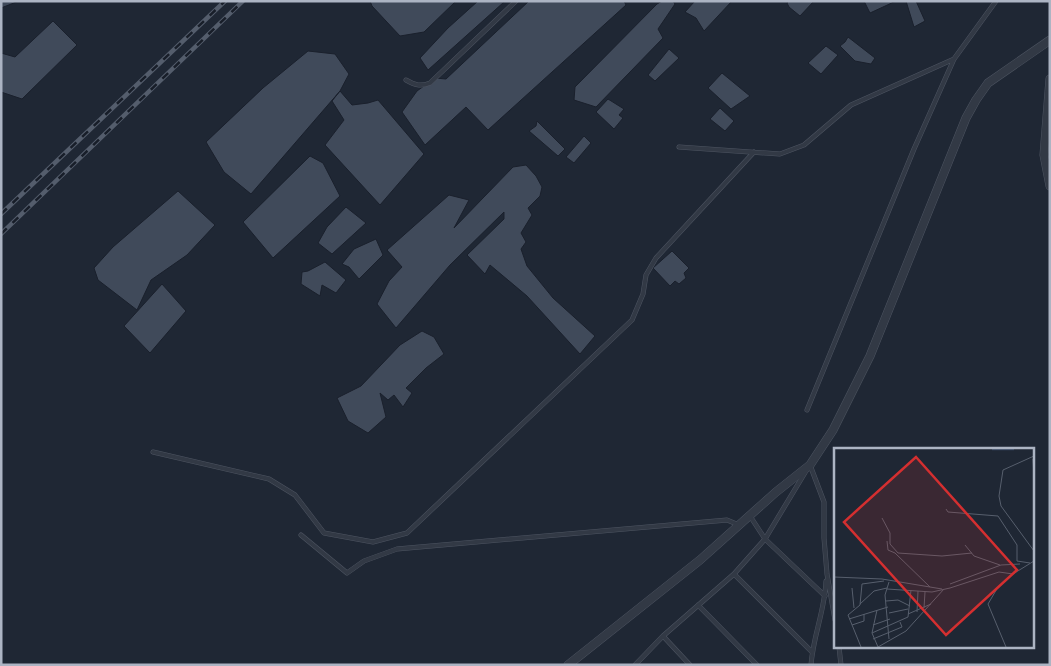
<svg xmlns="http://www.w3.org/2000/svg" width="1051" height="666" viewBox="0 0 1051 666" font-family="'DejaVu Sans',sans-serif">
<rect width="100%" height="100%" fill="#1f2734"/>
<path fill="#404a5a" stroke="#1a202c" d="M 1,1 L 19,1 L 1,8 Z
M 370,1 L 456,1 L 424,32 L 400,36 L 372,6 Z
M 478,1 L 504,2 L 428,70 L 420,58 L 448,28 Z
M 529,1 L 624,1 L 626,5 L 488,130 L 466,107 L 425,145 L 402,112 L 417,91 L 435,78 L 446,79 Z
M 662,1 L 673,1 L 675,4 L 658,29 L 663,38 L 596,107 L 574,100 L 575,87 L 657,4 Z
M 695,1 L 732,1 L 704,31 L 696,18 L 685,12 Z
M 789,1 L 814,1 L 800,16 L 789,7 L 787,3 Z
M 864,1 L 896,1 L 870,13 Z
M 906,1 L 916,1 L 925,21 L 914,27 Z
M 53,21 L 77,45 L 22,99 L 1,92 L 1,53 L 15,57 Z
M 848,37 L 875,58 L 871,64 L 855,61 L 840,46 L 845,42 Z
M 826,46 L 838,55 L 821,74 L 808,63 Z
M 669,49 L 679,58 L 655,81 L 648,75 Z
M 308,51 L 335,54 L 349,74 L 340,91 L 251,194 L 224,172 L 206,142 L 263,88 Z
M 722,73 L 750,96 L 731,109 L 708,88 Z
M 340,91 L 352,105 L 368,103 L 378,100 L 424,154 L 380,205 L 325,145 L 344,120 L 332,101 Z
M 608,99 L 624,109 L 619,115 L 623,118 L 614,129 L 596,112 Z
M 720,108 L 734,121 L 725,131 L 710,119 Z
M 537,121 L 565,149 L 558,156 L 529,131 L 536,126 Z
M 584,136 L 591,143 L 574,163 L 566,157 Z
M 310,156 L 323,163 L 340,196 L 273,258 L 243,222 Z
M 526,165 L 536,176 L 542,187 L 540,196 L 528,208 L 532,215 L 521,233 L 526,242 L 521,249 L 527,266 L 553,298 L 595,336 L 580,354 L 527,296 L 490,265 L 485,274 L 467,255 L 504,219 L 504,212 L 450,265 L 396,328 L 377,304 L 389,281 L 402,267 L 387,250 L 449,195 L 469,200 L 454,228 L 513,167 Z
M 178,191 L 215,225 L 187,255 L 151,280 L 137,310 L 98,280 L 94,268 L 113,247 Z
M 346,207 L 366,223 L 332,254 L 318,243 L 327,227 Z
M 376,239 L 383,255 L 359,279 L 349,267 L 342,264 L 354,249 Z
M 672,251 L 689,268 L 684,273 L 686,278 L 679,284 L 675,281 L 670,286 L 653,268 Z
M 325,262 L 346,280 L 336,293 L 322,285 L 320,296 L 301,284 L 302,272 L 308,271 Z
M 162,284 L 186,311 L 150,353 L 124,326 Z
M 422,331 L 434,337 L 444,354 L 426,368 L 406,388 L 412,393 L 403,407 L 394,395 L 388,400 L 380,393 L 386,417 L 368,433 L 348,421 L 337,398 L 361,386 L 400,345 Z"/>
<g fill="none" stroke-linecap="round" stroke-linejoin="round">
<defs>
<path id="service" d="M 406,80 C 415,85 420,87 430,83 L 516,1
M 679,147 L 780,154 L 804,145 L 851,105 L 954,59
M 807,410 L 914,149 L 954,59 L 996,1
M 153,452 L 269,479 L 295,495 L 324,533 L 373,542 L 407,533 L 632,320 L 643,294 L 646,275 L 656,258 L 754,152
M 810,465 L 824,502 L 824,538 L 827,574 L 835,620
M 750,516 L 765,539 L 825,596
M 301,535 L 347,573 L 364,561 L 397,549 L 727,520 L 739,525
M 734,574 L 812,652
M 698,605 L 757,665
M 663,636 L 690,665
M 839,647 L 841,665
M 635,665 L 663,636 L 734,574 L 765,539 L 806,471
M 811,665 C 813,636 825,610 826,581"/>
<path id="minor" d="M 1050,79 L 1044,155 L 1050,186
M 568,665 L 700,560 L 776,492 L 810,465 L 833,430 L 870,356 L 966,118 L 976,100 L 988,83 L 1050,40"/>
</defs>
<use href="#service" stroke="#4d5461" stroke-width="5"/>
<use href="#minor" stroke="#4d5461" stroke-width="9"/>
<use href="#service" stroke="#323945" stroke-width="4"/>
<use href="#minor" stroke="#323945" stroke-width="8"/>
<defs>
<path id="rail" d="M 1,214 L 225,1
M 1,234 L 243,1"/>
</defs>
<use href="#rail" stroke="#545d6c" stroke-width="4.5"/>
<use href="#rail" stroke="#181e29" stroke-width="2.5" stroke-dasharray="8" stroke-linecap="butt"/>
</g>
<g transform="translate(834 448)">
<rect width="200" height="200" fill="#1f2734"/>
<path fill="none" stroke="#32425c" stroke-width="2.5" d="M 158,1 L 180,1"/>
<path fill="none" stroke="#575f6d" stroke-width="1" d="M 200,8 L 169,22 L 165,48 L 167,58 L 200,103M 199,11 L 200,29M 112,61 L 114,64 L 164,68 L 183,97 L 183,113 L 196,115M 48,70 L 56,85 L 56,96 L 64,105 L 108,108 L 138,105M 53,93 L 54,102 L 61,105 L 96,139M 131,97 L 140,108 L 166,117M 0,129 L 48,131 L 108,141M 116,136 L 167,117 L 186,116M 18,140 L 20,160M 53,141 L 98,144 L 116,140 L 165,124 L 179,126 L 200,113M 52,153 L 64,152 L 76,158M 26,156 L 40,143 L 53,140M 90,160 L 91,144M 43,162 L 38,185 L 44,199M 83,164 L 84,143M 55,165 L 74,161M 74,166 L 97,156M 15,171 L 54,159M 18,177 L 30,173 L 30,166M 39,177 L 56,171M 38,185 L 74,169 L 77,142M 39,191 L 68,179 L 66,174M 55,191 L 51,147 L 55,134M 27,199 L 14,167 L 26,157 L 28,136 L 50,133M 44,199 L 72,183 L 110,141M 172,199 L 154,156 L 164,139 L 179,126"/>
<path fill="#d42f30" fill-opacity="0.15" stroke="#d42f30" stroke-width="2.5" d="M 82,9 L 183,122 L 112,187 L 10,74 Z"/>
<rect width="200" height="200" fill="none" stroke="#acb4c3" stroke-width="2.5"/>
</g>
<rect width="1051" height="666" fill="none" stroke="#acb4c3" stroke-width="5"/>
</svg>
